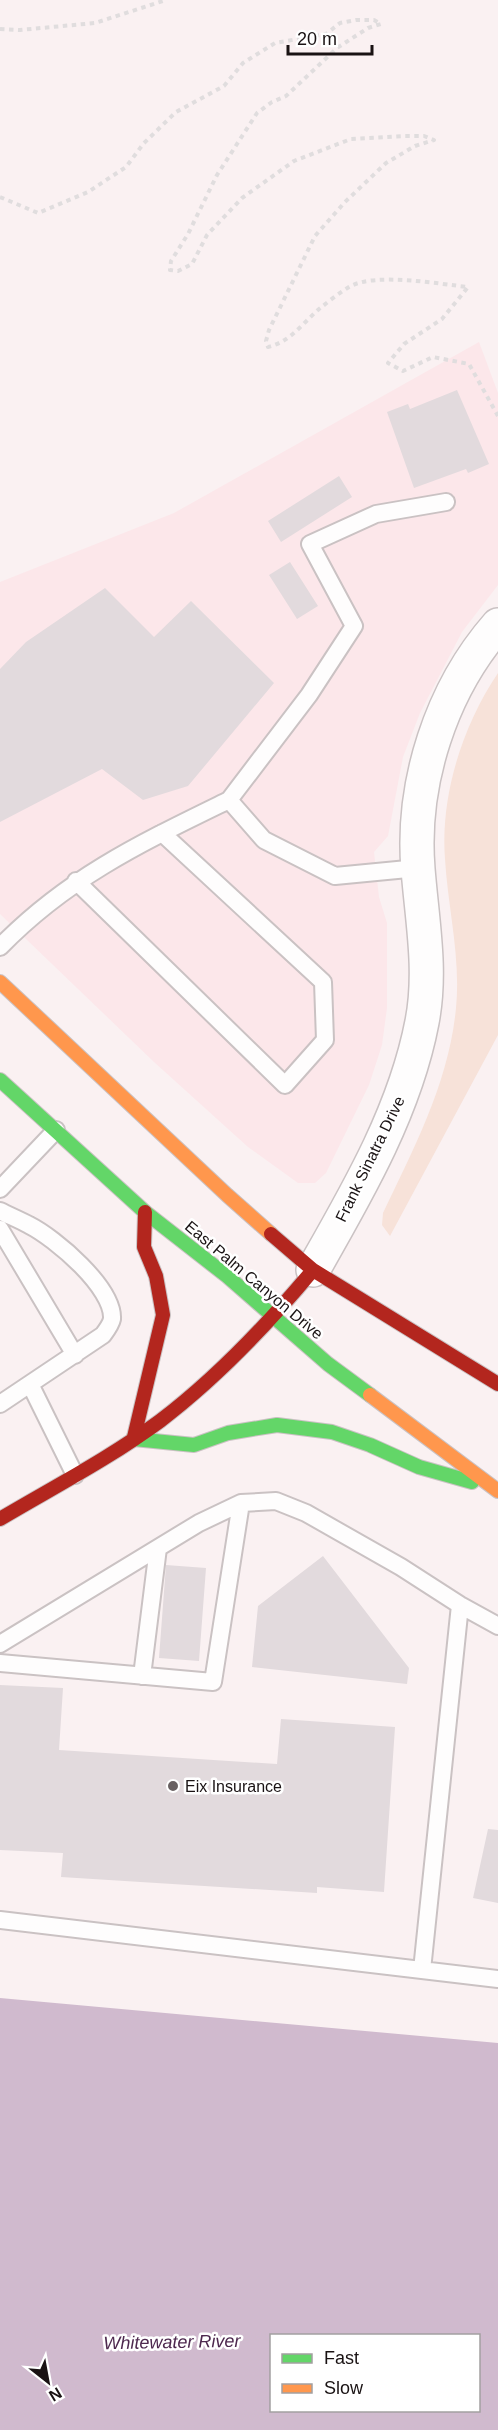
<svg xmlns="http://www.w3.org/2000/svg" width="498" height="2430" viewBox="0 0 498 2430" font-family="Helvetica,sans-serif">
<rect width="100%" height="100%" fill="#faf1f2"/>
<path fill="#fce7ea" d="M 479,342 L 498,393 L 498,585 L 462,632 L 420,713 L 403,757 L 388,836 L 374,852 L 379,897 L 387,923 L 387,1008 L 382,1045 L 369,1085 L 326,1173 L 315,1183 L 298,1183 L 248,1147 L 154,1062 L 0,914 L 0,582 L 174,513 Z"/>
<path fill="#f7e2d9" d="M 498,673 L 498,1035 L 390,1236 L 382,1225 L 383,1213 C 414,1148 449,1082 456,1008 C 461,958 448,909 445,859 C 440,795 463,725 498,673 Z"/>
<path fill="#d0bace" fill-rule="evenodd" d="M 0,1998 L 498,2043 L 498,2430 L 0,2430 ZM 272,2336 L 478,2336 L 478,2410 L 272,2410 Z"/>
<path fill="#e2dadd" d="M 457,390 L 489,464 L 468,473 L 466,469 L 414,488 L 387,412 L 408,404 L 410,409 Z
M 339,476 L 352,497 L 281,542 L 268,521 Z
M 290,562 L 318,606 L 297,619 L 269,575 Z
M 105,588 L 154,637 L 191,601 L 274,683 L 188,786 L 143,800 L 102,769 L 0,822 L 0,669 L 26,642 Z
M 323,1556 L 409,1668 L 407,1684 L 252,1667 L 258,1606 Z
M 166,1565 L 206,1568 L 199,1661 L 159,1658 Z
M 0,1685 L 63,1688 L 59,1750 L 277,1764 L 281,1719 L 395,1727 L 384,1892 L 317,1887 L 317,1893 L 61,1877 L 63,1853 L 0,1850 Z
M 488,1829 L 498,1830 L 498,1903 L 473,1898 Z"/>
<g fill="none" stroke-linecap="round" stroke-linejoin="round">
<defs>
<path id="lane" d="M 229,800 L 309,695 L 354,626 L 310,544 L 376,514 L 446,502
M 76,881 L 285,1085 L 325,1040 L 323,982 L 162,833
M 0,947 C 68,877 143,842 229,800 L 264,840 L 335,876 L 418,868
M 0,1189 L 56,1130
M 0,1211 C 10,1216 20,1220 29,1225 C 55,1238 114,1288 112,1319 C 111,1324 106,1331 103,1335 L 0,1404
M 0,1229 L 75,1355
M 30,1384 L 75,1475
M 0,1644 L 199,1523 L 241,1503 L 276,1501 L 306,1513 L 401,1567 L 460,1605 L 498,1626
M 0,1663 L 213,1682 L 241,1503
M 142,1676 L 158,1548
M 0,1920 L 498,1979
M 422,1970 L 460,1605"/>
<path id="street" d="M 313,1270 C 357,1193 405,1111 422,1022 C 432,971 422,920 418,869 C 411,783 441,690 498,625"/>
<path id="fast" d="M 0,1080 L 145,1212 L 227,1276 L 328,1364 L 370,1395
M 134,1437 L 134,1439 L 194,1445 L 228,1433 L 277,1425 L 332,1432 L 370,1445 L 419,1467 L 472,1482"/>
<path id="slow" d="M 0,982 L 227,1195 L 271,1234
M 370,1395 L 498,1491"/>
<path id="jam" d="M 271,1234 L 313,1270 L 498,1384
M 134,1437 L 163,1315 L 156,1276 L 144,1247 L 145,1212
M 0,1519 C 54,1487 110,1458 160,1421 C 218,1377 267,1325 313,1270"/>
</defs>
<use href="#lane" stroke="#cac2c3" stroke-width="20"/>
<use href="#street" stroke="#cac2c3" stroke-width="36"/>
<use href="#fast" stroke="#cac2c3" stroke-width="16"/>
<use href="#slow" stroke="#cac2c3" stroke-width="16"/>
<use href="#jam" stroke="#cac2c3" stroke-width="16"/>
<path stroke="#e0ddde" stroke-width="4" stroke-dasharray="4.5 4.5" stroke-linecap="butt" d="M 0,29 L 20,30 L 95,23 L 166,0
M 0,197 L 38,213 L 88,192 L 126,167 L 144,143 L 176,112 L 224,86 L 243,63 L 275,43 L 326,34 L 340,23 L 356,20 L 374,20 L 381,24 L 368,28 L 337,48 L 286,96 L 272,102 L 257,113 L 217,175 L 188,234 L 171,261 L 170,270 L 178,271 L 192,264 L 207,235 L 242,198 L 294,161 L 351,139 L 404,136 L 424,136 L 434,140 L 415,146 L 386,163 L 345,202 L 315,236 L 269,330 L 266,341 L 268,347 C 290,342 303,323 319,309 C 328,302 339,293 349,287 C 374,272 439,284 468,287 L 442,319 L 404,344 L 388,363 L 403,371 L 433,357 L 469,364 L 498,416"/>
<use href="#lane" stroke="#fefdfd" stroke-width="16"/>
<use href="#street" stroke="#fefdfd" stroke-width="33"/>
<use href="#fast" stroke="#63d668" stroke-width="14"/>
<use href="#slow" stroke="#ff974d" stroke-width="14"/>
<use href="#jam" stroke="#b3261e" stroke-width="14"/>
</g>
<circle fill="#686061" stroke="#fff" stroke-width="2" cx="173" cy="1786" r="6"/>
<g text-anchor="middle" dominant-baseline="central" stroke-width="5" stroke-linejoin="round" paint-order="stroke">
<g font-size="16" fill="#191213" stroke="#fff">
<text transform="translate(370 1159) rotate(-64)">Frank Sinatra Drive</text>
<text transform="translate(254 1280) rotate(40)">East Palm Canyon Drive</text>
</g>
<g font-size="16" fill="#191213" stroke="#fff" text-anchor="start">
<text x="185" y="1786">Eix Insurance</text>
</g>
<g font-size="18" font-style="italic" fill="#4e294f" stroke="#fff">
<text transform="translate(172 2342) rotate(-1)">Whitewater River</text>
</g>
</g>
<rect x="270" y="2334" width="210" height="78" fill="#ffffff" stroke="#a3a0a1" stroke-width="1.5"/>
<rect x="282" y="2354" width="30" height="9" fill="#63d668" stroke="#a3a0a1" stroke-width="1.5"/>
<text x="324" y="2364" font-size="18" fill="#191213">Fast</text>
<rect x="282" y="2384" width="30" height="9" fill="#ff974d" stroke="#a3a0a1" stroke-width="1.5"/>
<text x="324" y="2394" font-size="18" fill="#191213">Slow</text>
<g transform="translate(48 2382) rotate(149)" stroke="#ffffff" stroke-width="4.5" paint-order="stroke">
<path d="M0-4.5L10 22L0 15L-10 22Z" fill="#191213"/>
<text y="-9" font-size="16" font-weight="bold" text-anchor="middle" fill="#191213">N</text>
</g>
<path d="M288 45v9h84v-9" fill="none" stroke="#191213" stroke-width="3"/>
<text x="297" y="45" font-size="18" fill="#191213" stroke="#ffffff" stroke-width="4.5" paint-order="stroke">20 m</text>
</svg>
